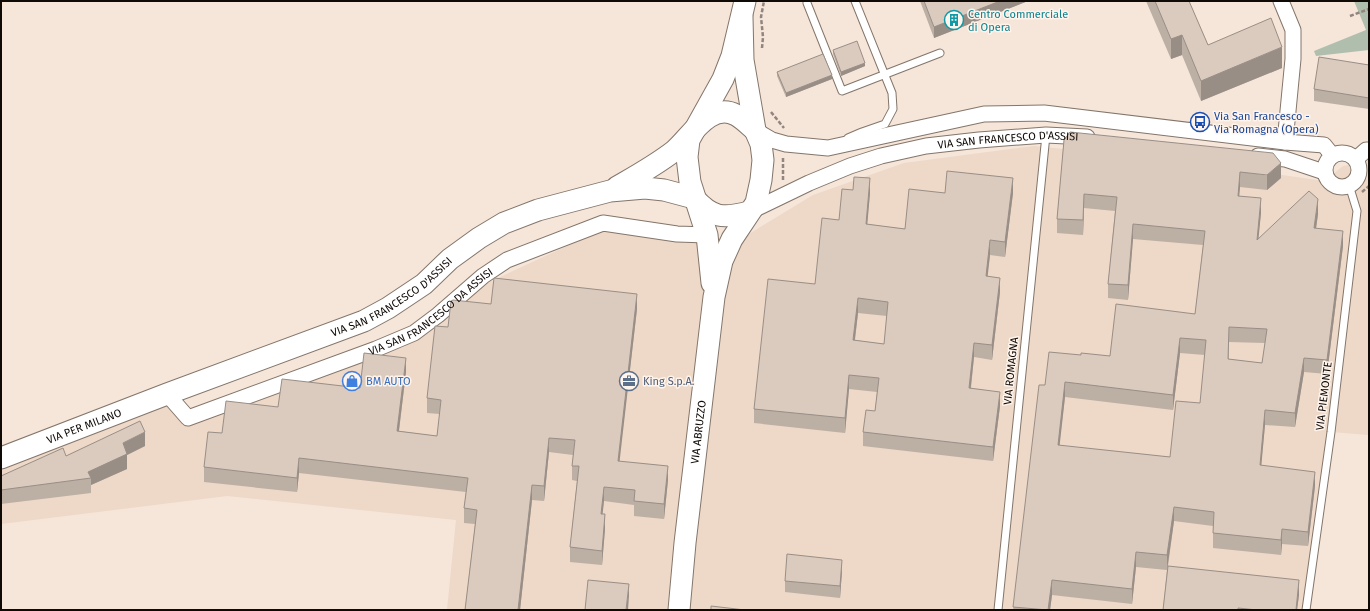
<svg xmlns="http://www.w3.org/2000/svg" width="1370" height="611" viewBox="0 0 1370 611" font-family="'Fira Sans',sans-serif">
<rect width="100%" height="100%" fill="#f6e5d9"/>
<path fill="#eed8c7" d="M 1034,146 L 1192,162 L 1324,181 L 1343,166 L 1355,164 L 1369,158 L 1369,435 L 1331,432 L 1307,608 L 1315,609 L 1315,610 L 447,610 L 456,520 L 227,496 L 1,524 L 1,458 L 167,394 L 188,418 L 212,409 L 404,347 L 474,289 L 604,229 L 686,243 L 749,234 L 813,195 L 904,163 Z"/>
<path fill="#b0bfad" d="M 1354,1 L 1369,1 L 1369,50 L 1316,56 L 1314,51 L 1366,30 Z"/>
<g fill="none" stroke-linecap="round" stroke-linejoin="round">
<defs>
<path id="lane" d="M 807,1 L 807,3 L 842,91 L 940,53
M 848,138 L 862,132 L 885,124 L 893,109 L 892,93 L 855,1
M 998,610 L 1046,135
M 1306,610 L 1331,432 L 1357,211 L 1349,185"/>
<g id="street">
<path d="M 1281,1 L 1293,30 L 1293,59 L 1285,142"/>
<path d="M 755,130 L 772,140 L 786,144 L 828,148 L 984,114 L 1044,113 L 1285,142 L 1324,145 L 1332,155"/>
<circle cx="1342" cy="170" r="17"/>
<path d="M 1258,156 L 1285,159 L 1324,172"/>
<path d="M 1356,159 L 1366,150 L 1369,150"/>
<path id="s1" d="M 749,212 L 809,183 L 850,166 L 881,156 L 926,146 L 979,140 L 1046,135 L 1087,137"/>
<path id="s2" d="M 167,394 L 188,418 L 376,349 L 414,333 L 438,315 L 483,276 L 507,260 L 603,223 L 677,234 L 707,235"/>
</g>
<g id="secondary">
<path d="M 617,187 C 636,176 656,165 674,151 C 690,138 710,101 736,115 C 743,119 749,125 755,130"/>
<path d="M 694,198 C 712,218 723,219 749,212"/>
<path d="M 712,283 L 707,235 L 690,182 L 687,157 L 689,140 L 723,79 L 732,56 L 745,1"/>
<path id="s3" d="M 1,458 L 167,394 L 364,321 L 388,308 L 424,284 L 450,259 L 479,238 L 504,223 L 538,210 L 610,191 L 645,188 L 664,190 L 694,198"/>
<path id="s4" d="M 679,610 L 685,543 L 714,297 L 722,261 L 732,239 L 756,203 L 761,180 L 763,160 L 761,144 L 755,130 L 743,60 L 742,17"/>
</g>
</defs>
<use href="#lane" stroke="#83756a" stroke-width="9"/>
<use href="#street" stroke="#83756a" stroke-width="17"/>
<use href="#secondary" stroke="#83756a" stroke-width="23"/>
<path stroke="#91857d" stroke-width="2.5" stroke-dasharray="4 2" stroke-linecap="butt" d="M 1350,16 L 1369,9
M 762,48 L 763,37 L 761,17 L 764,1
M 771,112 L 784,128
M 783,180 L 783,157
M 1362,192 L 1369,186"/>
<use href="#lane" stroke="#fff" stroke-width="7"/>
<use href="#street" stroke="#fff" stroke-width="15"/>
<use href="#secondary" stroke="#fff" stroke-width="21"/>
</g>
<path fill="#bcafa4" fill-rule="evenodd" d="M 920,1 L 1028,1 L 934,38 Z
M 1146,1 L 1189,1 L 1208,45 L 1282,68 L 1201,101 L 1182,55 L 1171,59 Z
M 833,50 L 865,66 L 841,76 L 833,54 Z
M 1369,65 L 1369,109 L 1314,101 L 1314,89 Z
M 777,72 L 832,79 L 786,97 L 777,76 Z
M 1064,140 L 1281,178 L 1267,190 L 1240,187 L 1239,196 L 1261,213 L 1258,238 L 1318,214 L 1316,228 L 1343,246 L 1327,374 L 1304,372 L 1295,427 L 1265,425 L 1261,465 L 1315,486 L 1308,546 L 1282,544 L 1281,555 L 1213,548 L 1213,526 L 1174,521 L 1168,566 L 1299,595 L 1297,610 L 1163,610 L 1167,570 L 1136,567 L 1132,604 L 1052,595 L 1050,610 L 1013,610 L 1045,385 L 1081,355 L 1110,356 L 1195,314 L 1203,245 L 1133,239 L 1128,300 L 1108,298 L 1108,284 L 1115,211 L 1084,208 L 1083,235 L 1057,233 L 1057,219 ZM 1229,342 L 1265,343 L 1262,363 L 1228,359 ZM 1180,353 L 1205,355 L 1200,403 L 1170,457 L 1059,446 L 1065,397 L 1173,410 Z
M 870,193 L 867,224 L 905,229 L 945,193 L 1013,193 L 1005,257 L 990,255 L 987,276 L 1000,292 L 992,360 L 974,357 L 971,388 L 1000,406 L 993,461 L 863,446 L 863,432 L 875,411 L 877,392 L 849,389 L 845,433 L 754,423 L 754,409 L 815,284 L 839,220 ZM 858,313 L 887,316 L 884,344 L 855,340 Z
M 637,309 L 619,461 L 668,480 L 664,519 L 634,516 L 634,505 L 604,501 L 602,514 L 605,529 L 602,565 L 570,562 L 570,547 L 577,481 L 572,480 L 572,466 L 573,455 L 549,452 L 544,501 L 532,500 L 520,610 L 465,610 L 475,524 L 464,523 L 464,508 L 466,492 L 299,473 L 297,492 L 204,482 L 204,467 L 222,433 L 278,407 L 360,388 L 406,372 L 399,431 L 437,436 L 440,414 L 427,413 L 427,398 L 448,327 Z
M 145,446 L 127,455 L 127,469 L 91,485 L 91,493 L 1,504 L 1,476 L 66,456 Z
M 842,571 L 840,598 L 785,592 L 785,581 Z"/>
<path fill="#998e86" d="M 1000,1 L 1028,1 L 934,38 L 934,27 Z
M 1182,35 L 1182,55 L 1171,59 L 1171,39 Z
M 1282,47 L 1282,68 L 1201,101 L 1201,81 Z
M 865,63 L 865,66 L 841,76 L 841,72 Z
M 832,75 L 832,79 L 786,97 L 786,93 Z
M 1281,163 L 1281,178 L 1267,190 L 1267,175 Z
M 1240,172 L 1240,187 L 1238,210 L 1238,196 Z
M 870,178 L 870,193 L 866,239 L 866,224 Z
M 1013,178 L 1013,193 L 1005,257 L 1005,242 Z
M 1084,194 L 1084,208 L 1083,235 L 1083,220 Z
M 1261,198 L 1261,213 L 1257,254 L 1257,240 Z
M 1318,199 L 1318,214 L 1314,243 L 1314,228 Z
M 1133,224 L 1133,239 L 1128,300 L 1128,285 Z
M 1343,231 L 1343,246 L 1327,374 L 1327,360 Z
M 990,240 L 990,255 L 986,291 L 986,276 Z
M 1000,278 L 1000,292 L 992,360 L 992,345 Z
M 637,294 L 637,309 L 618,475 L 618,461 Z
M 858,298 L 858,313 L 853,354 L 853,340 Z
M 1229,327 L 1229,342 L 1228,374 L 1228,359 Z
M 1180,338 L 1180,353 L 1173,410 L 1173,395 Z
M 974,343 L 974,357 L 969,403 L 969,388 Z
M 406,358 L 406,372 L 397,446 L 397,431 Z
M 1304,358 L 1304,372 L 1295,427 L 1295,413 Z
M 849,375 L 849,389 L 845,433 L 845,418 Z
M 1065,382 L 1065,397 L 1058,460 L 1058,445 Z
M 1000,392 L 1000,406 L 993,461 L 993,447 Z
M 1265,410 L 1265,425 L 1260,480 L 1260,465 Z
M 145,432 L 145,446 L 127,455 L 127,469 L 91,485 L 91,478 L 88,472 L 123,443 Z
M 549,438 L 549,452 L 544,501 L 544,486 Z
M 299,458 L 299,473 L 297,492 L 297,478 Z
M 668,466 L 668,480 L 664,519 L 664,504 Z
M 1315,472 L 1315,486 L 1308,546 L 1308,532 Z
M 532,485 L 532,500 L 520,610 L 518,610 Z
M 604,487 L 604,501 L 601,529 L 601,514 Z
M 1174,507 L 1174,521 L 1167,570 L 1167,555 Z
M 605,514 L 605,529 L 602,565 L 602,551 Z
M 1282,529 L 1282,544 L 1281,555 L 1281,540 Z
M 1136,552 L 1136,567 L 1132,604 L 1132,589 Z
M 842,560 L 842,571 L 840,598 L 840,586 Z
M 1052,580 L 1052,595 L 1050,610 L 1048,610 Z
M 1299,580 L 1299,595 L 1297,610 L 1296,610 Z
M 629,584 L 629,596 L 628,610 L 626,610 Z"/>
<path fill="#dbcbbf" stroke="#998e86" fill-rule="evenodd" d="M 924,1 L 1000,1 L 934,27 Z
M 1155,1 L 1189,1 L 1208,45 L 1271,18 L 1282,47 L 1201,81 L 1182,35 L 1171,39 Z
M 857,41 L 865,63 L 841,72 L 833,50 Z
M 823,54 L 832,75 L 786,93 L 777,72 Z
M 1319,57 L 1369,65 L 1369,98 L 1314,89 Z
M 1070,132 L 1273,153 L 1281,163 L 1267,175 L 1240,172 L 1238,196 L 1261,198 L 1257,240 L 1309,191 L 1318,199 L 1314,228 L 1343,231 L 1327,360 L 1304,358 L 1295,413 L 1265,410 L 1260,465 L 1315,472 L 1308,532 L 1282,529 L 1281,540 L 1213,533 L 1214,512 L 1174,507 L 1167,555 L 1136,552 L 1132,589 L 1052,580 L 1048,610 L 1013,607 L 1039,385 L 1045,385 L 1049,352 L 1081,355 L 1081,353 L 1110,356 L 1116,304 L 1195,314 L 1205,231 L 1133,224 L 1128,285 L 1108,284 L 1117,197 L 1084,194 L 1083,220 L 1057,219 L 1064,140 ZM 1229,327 L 1267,329 L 1262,363 L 1228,359 ZM 1180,338 L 1206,340 L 1200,403 L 1176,401 L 1170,457 L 1058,445 L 1065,382 L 1173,395 Z
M 947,171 L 1013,178 L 1005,242 L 990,240 L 986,276 L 1000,278 L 992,345 L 974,343 L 969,388 L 1000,392 L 993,447 L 863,432 L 866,410 L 875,411 L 879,378 L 849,375 L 845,418 L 754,409 L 768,279 L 815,284 L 822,218 L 839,220 L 842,189 L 853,190 L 854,177 L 870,178 L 866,224 L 905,229 L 909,189 L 945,193 ZM 858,298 L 888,302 L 884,344 L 853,340 Z
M 494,278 L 637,294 L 618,461 L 668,466 L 664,504 L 634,501 L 635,490 L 604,487 L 601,514 L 605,514 L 602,551 L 570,547 L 579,466 L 572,466 L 575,440 L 549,438 L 544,486 L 532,485 L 518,610 L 465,610 L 477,510 L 464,508 L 468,478 L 299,458 L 297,478 L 204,467 L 208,432 L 222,433 L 226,401 L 278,407 L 282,379 L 360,388 L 364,353 L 406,358 L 397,431 L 437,436 L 441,400 L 427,398 L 435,326 L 448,327 L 451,301 L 453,300 L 491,304 Z
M 140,421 L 145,432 L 123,443 L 127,454 L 88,472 L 91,478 L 1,490 L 1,476 L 63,448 L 66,456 Z
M 787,554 L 842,560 L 840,586 L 785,581 Z
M 1168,566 L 1299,580 L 1296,610 L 1257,610 L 1238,608 L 1238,610 L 1163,610 Z
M 588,580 L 629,584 L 626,610 L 585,610 Z
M 711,606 L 745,610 L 711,610 Z"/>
<defs>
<symbol id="building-ring" viewBox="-11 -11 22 22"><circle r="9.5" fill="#fef4ec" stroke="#0f9aa8" stroke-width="1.5"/><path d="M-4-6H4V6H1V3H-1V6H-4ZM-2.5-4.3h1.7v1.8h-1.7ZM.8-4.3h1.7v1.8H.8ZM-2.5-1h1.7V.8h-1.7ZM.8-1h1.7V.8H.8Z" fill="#0f9aa8"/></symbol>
<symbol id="bus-ring" viewBox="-11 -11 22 22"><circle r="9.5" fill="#fef4ec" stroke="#1a4fb4" stroke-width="1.5"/><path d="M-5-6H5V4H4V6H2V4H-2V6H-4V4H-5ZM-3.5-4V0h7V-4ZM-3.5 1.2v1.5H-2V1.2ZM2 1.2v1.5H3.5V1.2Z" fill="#1a4fb4"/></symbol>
<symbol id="shop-ring" viewBox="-11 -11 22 22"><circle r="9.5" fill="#fef4ec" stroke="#3f7fe0" stroke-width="1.5"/><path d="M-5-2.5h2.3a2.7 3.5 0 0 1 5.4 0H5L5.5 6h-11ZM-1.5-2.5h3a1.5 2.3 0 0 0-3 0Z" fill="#3f7fe0"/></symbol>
<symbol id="office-ring" viewBox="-11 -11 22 22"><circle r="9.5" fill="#fef4ec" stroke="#5c6f8a" stroke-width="1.5"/><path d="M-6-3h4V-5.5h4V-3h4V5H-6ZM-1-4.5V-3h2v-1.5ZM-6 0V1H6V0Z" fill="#5c6f8a"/></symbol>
</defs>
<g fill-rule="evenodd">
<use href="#building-ring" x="943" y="9" width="22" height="22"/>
<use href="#bus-ring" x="1189" y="111" width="22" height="22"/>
<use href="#shop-ring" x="341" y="370" width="22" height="22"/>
<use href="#office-ring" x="618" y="370" width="22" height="22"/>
</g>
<g text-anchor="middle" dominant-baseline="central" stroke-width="3" stroke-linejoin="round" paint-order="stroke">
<g font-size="11" fill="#0d838f" stroke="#fef4ec" text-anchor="start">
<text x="968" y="14">Centro Commerciale<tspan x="968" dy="13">di Opera</tspan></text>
</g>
<g font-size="11" fill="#164399" stroke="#fef4ec" text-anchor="start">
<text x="1214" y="116">Via San Francesco -<tspan x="1214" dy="13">Via Romagna (Opera)</tspan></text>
</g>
<g font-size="11" fill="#100a07" stroke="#fef4ec">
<text stroke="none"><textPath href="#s1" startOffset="272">VIA SAN FRANCESCO D'ASSISI</textPath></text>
<text stroke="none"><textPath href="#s3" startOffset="424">VIA SAN FRANCESCO D'ASSISI</textPath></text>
<text stroke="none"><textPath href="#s2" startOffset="299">VIA SAN FRANCESCO DA ASSISI</textPath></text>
<text transform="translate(1011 371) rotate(-84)">VIA ROMAGNA</text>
<text transform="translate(1324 396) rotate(-83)">VIA PIEMONTE</text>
<text stroke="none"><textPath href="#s3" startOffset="89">VIA PER MILANO</textPath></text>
<text stroke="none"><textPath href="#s4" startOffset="179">VIA ABRUZZO</textPath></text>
</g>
<g font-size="11" fill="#366cbe" stroke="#fef4ec" text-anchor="start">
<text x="366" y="381">BM AUTO</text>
</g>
<g font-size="11" fill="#4e5e75" stroke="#fef4ec" text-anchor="start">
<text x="643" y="381">King S.p.A.</text>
</g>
</g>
<rect width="1370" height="611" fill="none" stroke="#100a07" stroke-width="4"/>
</svg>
